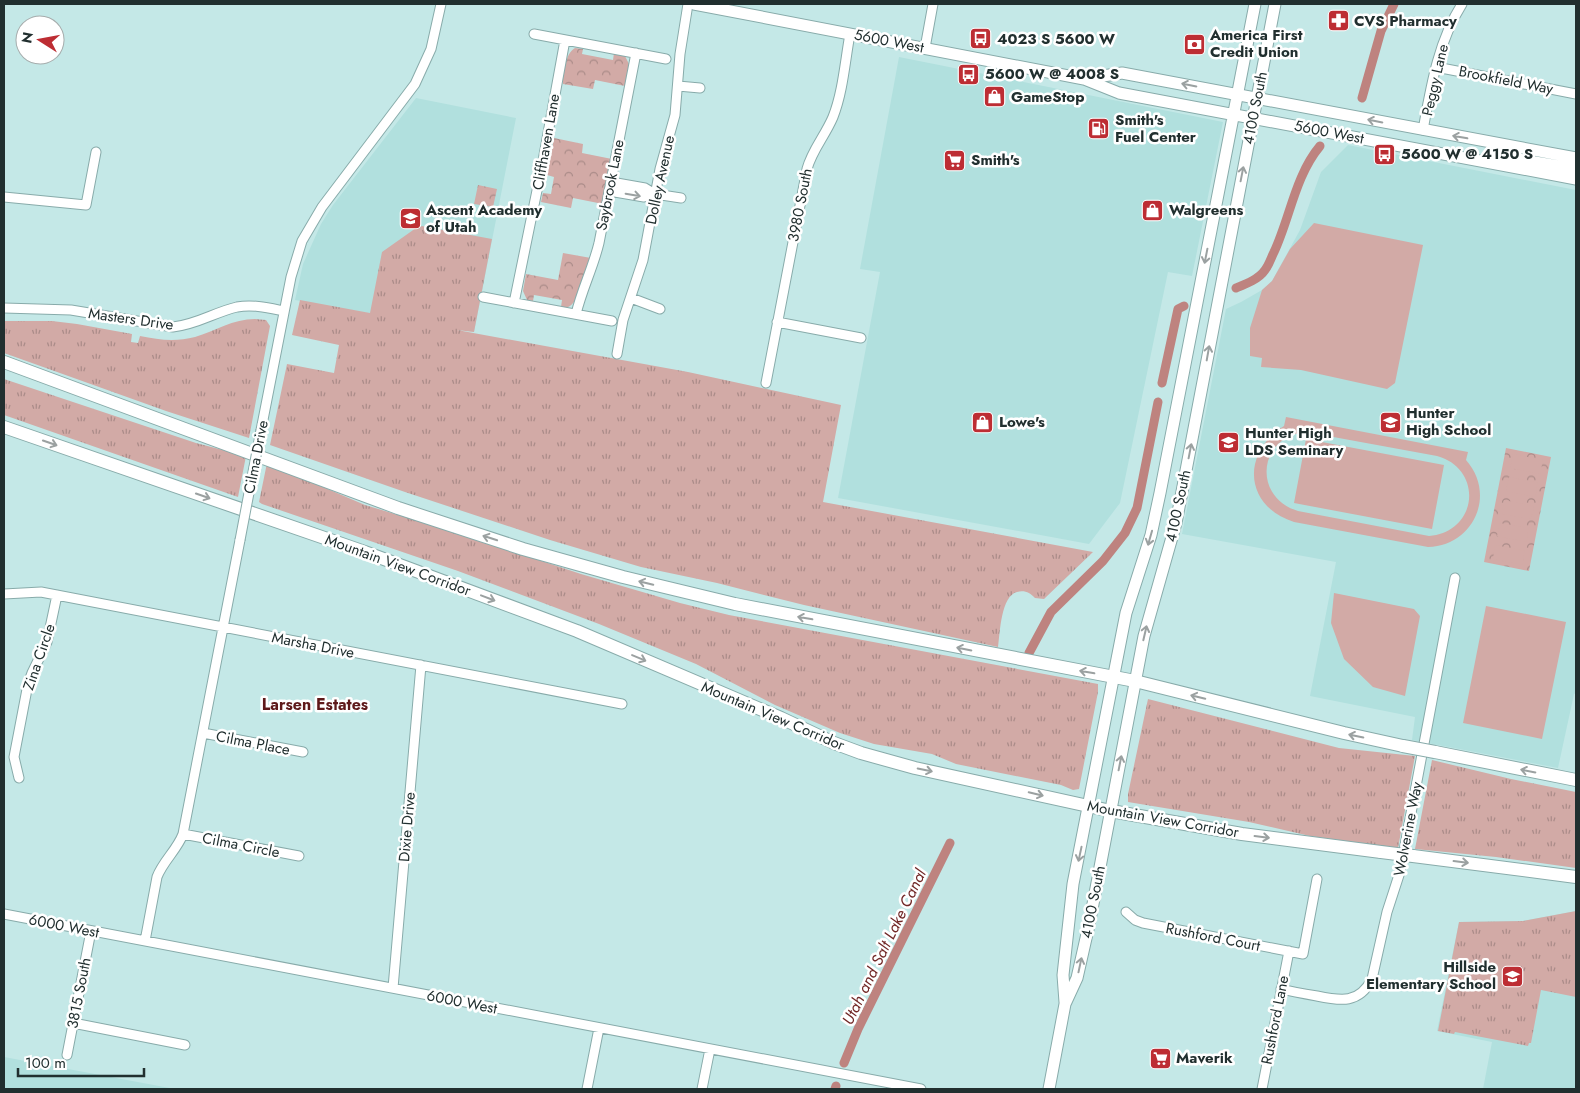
<svg xmlns="http://www.w3.org/2000/svg" width="1580" height="1093" viewBox="0 0 1580 1093" font-family="Jost,sans-serif">
<defs>
<pattern id="grass-tufts" width="24" height="20" patternUnits="userSpaceOnUse" patternTransform="scale(1.25)"><rect width="24" height="20" fill="#d2aaa6"/><path d="M3 7l-1-3M5 7V3M7 7l1-3M15 17l-1-3M17 17v-4M19 17l1-3" fill="none" stroke="#aa8b88"/></pattern>
<pattern id="forest-crowns" width="20" height="18" patternUnits="userSpaceOnUse" patternTransform="scale(1.25)"><rect width="20" height="18" fill="#d2aaa6"/><path d="M2 6a3 3 0 1 1 6 0M12 15a3 3 0 1 1 6 0" fill="none" stroke="#aa8b88"/></pattern>
</defs>
<rect width="100%" height="100%" fill="#c4e8e7"/>
<path fill="#b1e0de" d="M 899,57 L 1223,122 L 1192,276 L 1168,272 L 1120,503 L 1089,544 L 838,498 L 880,272 L 860,269 Z
M 416,98 L 516,118 L 474,332 L 295,300 L 303,264 L 321,224 L 333,205 Z
M 1348,145 L 1576,190 L 1576,693 L 1574,694 L 1558,768 L 1412,740 L 1415,717 L 1310,696 L 1336,562 L 1182,534 L 1226,309 L 1241,302 L 1262,290 L 1272,281 L 1300,230 L 1321,172 Z
M 1576,911 L 1576,1089 L 1483,1089 L 1492,1042 L 1437,1031 L 1459,922 L 1523,921 Z
M 4,1057 L 175,1089 L 4,1089 Z"/>
<path fill="url(#grass-tufts)" d="M 422,226 L 492,239 L 474,332 L 457,330 L 688,372 L 841,405 L 823,502 L 1093,552 L 1044,599 L 1035,598 C 1030,593 1025,590 1017,592 C 1001,596 1000,632 998,647 L 804,605 L 717,583 L 641,567 L 550,540 L 405,492 L 270,445 L 287,364 L 334,373 L 339,345 L 292,335 L 300,300 L 370,313 L 382,252 L 416,228 Z
M 255,319 L 266,320 L 270,326 L 249,438 L 166,411 L 4,353 L 4,321 L 52,321 L 77,324 L 132,334 L 131,342 L 138,343 L 140,336 C 159,340 176,342 195,337 C 215,331 233,319 255,319 Z
M 4,379 L 196,443 L 246,456 L 238,497 L 4,415 Z
M 267,463 L 365,505 L 455,532 L 581,574 L 680,603 L 729,615 L 1098,684 L 1098,692 L 1079,789 L 1073,790 L 1061,785 L 956,764 L 932,754 L 874,744 L 840,733 L 775,705 L 696,664 L 599,624 L 458,571 L 262,504 L 259,502 Z
M 1148,699 L 1339,748 L 1415,756 L 1398,848 L 1310,836 L 1249,822 L 1128,802 L 1128,794 Z
M 1432,760 L 1511,779 L 1576,792 L 1576,868 L 1496,857 L 1415,849 Z
M 1576,911 L 1576,997 L 1541,990 L 1531,1043 L 1529,1043 L 1528,1046 L 1455,1032 L 1454,1034 L 1438,1031 L 1459,922 L 1523,921 Z"/>
<path fill="url(#forest-crowns)" d="M 575,48 L 583,49 L 582,54 L 613,60 L 614,53 L 625,56 L 630,66 L 625,86 L 595,80 L 593,89 L 563,84 C 563,73 565,54 575,48 Z
M 554,138 L 583,144 L 582,153 L 612,159 L 603,204 L 573,198 L 571,208 L 541,202 L 543,193 L 551,194 L 554,177 L 547,175 Z
M 478,185 L 497,189 L 493,207 L 474,204 Z
M 563,253 L 591,258 L 574,302 C 570,307 567,308 561,307 L 562,300 L 534,295 L 533,301 L 527,300 L 523,291 L 526,274 L 558,280 Z
M 1506,448 L 1551,457 L 1529,571 L 1484,562 Z"/>
<path fill="#d2aaa6" fill-rule="evenodd" d="M 1314,223 L 1423,245 L 1395,383 L 1387,389 L 1301,370 L 1261,367 L 1262,358 L 1250,356 L 1250,328 L 1262,290 L 1272,281 L 1290,249 Z
M 1286,417 L 1468,452 L 1466,460 C 1497,495 1473,546 1428,547 L 1294,522 C 1244,506 1241,453 1284,426 ZM 1306,432 L 1437,456 C 1484,469 1478,532 1429,536 L 1298,511 C 1252,497 1258,436 1306,432 Z
M 1306,439 L 1444,465 L 1432,529 L 1294,503 Z
M 1513,454 L 1543,460 L 1540,474 L 1510,468 Z
M 1509,477 L 1538,483 L 1535,497 L 1506,491 Z
M 1504,500 L 1534,506 L 1531,519 L 1502,514 Z
M 1500,523 L 1529,528 L 1526,542 L 1497,536 Z
M 1495,545 L 1525,551 L 1522,565 L 1493,559 Z
M 1334,593 L 1414,609 L 1420,616 L 1405,696 L 1373,687 L 1344,659 L 1331,623 Z
M 1486,606 L 1566,622 L 1542,739 L 1463,723 Z"/>
<g fill="none" stroke-linecap="round" stroke-linejoin="round">
<path stroke="#be837f" stroke-width="9" d="M 1362,98 L 1381,31 L 1394,4
M 1236,288 C 1246,284 1259,279 1265,270 C 1269,265 1271,258 1274,252 C 1290,218 1295,176 1320,146
M 1162,383 L 1178,309 L 1184,306
M 1029,653 L 1051,612 L 1103,561 L 1125,533 L 1137,508 L 1158,402
M 844,1063 L 858,1029 L 950,843
M 835,1089 L 836,1086"/>
<defs>
<path id="minor" d="M 534,34 L 666,59
M 925,48 L 933,4
M 1436,67 L 1576,94
M 678,86 L 700,88
M 1423,130 C 1431,86 1438,42 1462,4
M 611,182 L 645,188 L 655,194 L 681,198
M 609,191 L 644,197 L 655,194
M 4,197 L 86,205 L 96,152
M 483,297 L 612,321
M 631,298 L 660,309
M 514,303 L 542,166 L 565,40
M 4,308 L 71,310 L 173,327 C 196,325 215,312 237,307 C 253,304 269,308 284,311
M 576,314 C 582,289 593,268 599,243 L 636,53
M 777,322 L 861,338
M 617,354 L 623,320 L 643,260 L 660,169 L 675,115 L 680,54 L 688,4
M 766,383 L 807,169 C 812,150 825,136 833,117 C 843,92 845,61 850,34
M 261,430 L 291,277 L 302,241 L 322,207 L 415,84 L 431,49 L 441,4
M 4,594 L 41,592 L 622,704
M 203,733 L 303,752
M 19,778 L 14,757 L 28,684 L 32,673 L 47,642 L 57,595
M 183,834 L 299,856
M 1126,912 L 1135,920 L 1143,923 L 1303,954 L 1317,879
M 4,914 L 921,1089
M 145,941 L 157,877 C 163,861 177,850 183,834 L 240,540
M 393,988 L 421,665
M 1281,989 C 1293,992 1305,994 1317,996 C 1341,1001 1359,1004 1372,979 L 1387,912 L 1400,872 L 1455,578
M 73,1023 L 185,1045
M 67,1055 L 91,931
M 587,1089 L 599,1028
M 702,1089 L 710,1049
M 1262,1089 L 1289,951"/>
<path id="major" d="M 694,4 L 1084,79 L 1119,93 L 1576,179
M 1084,79 L 1122,73 L 1576,158
M 1492,163 L 1493,158 L 1501,156 L 1576,169
M 1065,1002 L 1063,975 L 1073,884 L 1126,613 L 1151,535 L 1160,493 L 1255,4
M 1049,1089 L 1065,1004 L 1077,978 L 1089,925 L 1144,636 L 1176,523 L 1275,4"/>
<path id="highway" d="M 4,362 L 398,508 L 523,549 L 623,577 L 735,604 L 1135,681 L 1344,733 L 1403,746
M 4,427 L 365,552 L 577,631 L 781,718 L 834,743 L 861,753 L 915,768 L 1111,811 L 1242,834 L 1381,852
M 1435,752 L 1576,780
M 1413,856 L 1576,877"/>
</defs>
<use href="#minor" stroke="#88abaa" stroke-width="11"/>
<use href="#major" stroke="#88abaa" stroke-width="13"/>
<use href="#highway" stroke="#88abaa" stroke-width="14"/>
<use href="#minor" stroke="#fff" stroke-width="9"/>
<use href="#major" stroke="#fff" stroke-width="11"/>
<use href="#highway" stroke="#fff" stroke-width="12"/>
<defs>
<path id="minor-bridge" d="M 240,540 L 261,430"/>
<path id="highway-bridge" d="M 1403,746 L 1435,752
M 1381,852 L 1413,856"/>
</defs>
<use href="#minor-bridge" stroke="#88abaa" stroke-width="11" stroke-linecap="butt"/>
<use href="#highway-bridge" stroke="#88abaa" stroke-width="14" stroke-linecap="butt"/>
<use href="#minor-bridge" stroke="#fff" stroke-width="9"/>
<use href="#highway-bridge" stroke="#fff" stroke-width="12"/>
</g>
<defs><path id="oneway-shaft" d="M-6 0H5M1.5-3L5.5 0L1.5 3" fill="none" stroke-width="1.6" stroke-linecap="round" stroke-linejoin="round" transform="scale(1.25)"/></defs>
<g stroke="#9ba1a1">
<use href="#oneway-shaft" transform="translate(1189 85) rotate(-169)"/>
<use href="#oneway-shaft" transform="translate(1375 121) rotate(-169)"/>
<use href="#oneway-shaft" transform="translate(1460 137) rotate(-170)"/>
<use href="#oneway-shaft" transform="translate(1242 174) rotate(-79)"/>
<use href="#oneway-shaft" transform="translate(633 195) rotate(10)"/>
<use href="#oneway-shaft" transform="translate(1206 256) rotate(101)"/>
<use href="#oneway-shaft" transform="translate(1208 353) rotate(-80)"/>
<use href="#oneway-shaft" transform="translate(50 443) rotate(19)"/>
<use href="#oneway-shaft" transform="translate(1190 451) rotate(-79)"/>
<use href="#oneway-shaft" transform="translate(203 496) rotate(19)"/>
<use href="#oneway-shaft" transform="translate(490 538) rotate(-162)"/>
<use href="#oneway-shaft" transform="translate(1150 538) rotate(106)"/>
<use href="#oneway-shaft" transform="translate(646 583) rotate(-166)"/>
<use href="#oneway-shaft" transform="translate(488 598) rotate(21)"/>
<use href="#oneway-shaft" transform="translate(805 618) rotate(-170)"/>
<use href="#oneway-shaft" transform="translate(1145 633) rotate(-77)"/>
<use href="#oneway-shaft" transform="translate(964 649) rotate(-169)"/>
<use href="#oneway-shaft" transform="translate(639 658) rotate(23)"/>
<use href="#oneway-shaft" transform="translate(1087 672) rotate(-170)"/>
<use href="#oneway-shaft" transform="translate(1198 697) rotate(-166)"/>
<use href="#oneway-shaft" transform="translate(1356 736) rotate(-168)"/>
<use href="#oneway-shaft" transform="translate(1120 763) rotate(-79)"/>
<use href="#oneway-shaft" transform="translate(925 770) rotate(12)"/>
<use href="#oneway-shaft" transform="translate(1528 771) rotate(-169)"/>
<use href="#oneway-shaft" transform="translate(1036 794) rotate(13)"/>
<use href="#oneway-shaft" transform="translate(1262 837) rotate(7)"/>
<use href="#oneway-shaft" transform="translate(1080 854) rotate(102)"/>
<use href="#oneway-shaft" transform="translate(1461 862) rotate(7)"/>
<use href="#oneway-shaft" transform="translate(1080 965) rotate(-78)"/>
</g>
<defs>
<symbol id="pharmacy-square" viewBox="-11 -11 22 22"><rect x="-9" y="-9" width="18" height="18" rx="4" fill="#bd2d33" stroke="#fff"/><path d="M-2-6h4v4h4v4h-4v4h-4v-4h-4v-4h4Z" fill="#fff"/></symbol>
<symbol id="bus-square" viewBox="-11 -11 22 22"><rect x="-9" y="-9" width="18" height="18" rx="4" fill="#bd2d33" stroke="#fff"/><path d="M-5-6H5V4H4V6H2V4H-2V6H-4V4H-5ZM-3.5-4V0h7V-4ZM-3.5 1.2v1.5H-2V1.2ZM2 1.2v1.5H3.5V1.2Z" fill="#fff"/></symbol>
<symbol id="bank-square" viewBox="-11 -11 22 22"><rect x="-9" y="-9" width="18" height="18" rx="4" fill="#bd2d33" stroke="#fff"/><path d="M-6-4H6V4H-6ZM0-2.3a2.3 2.3 0 1 0 0 4.6a2.3 2.3 0 1 0 0-4.6Z" fill="#fff"/></symbol>
<symbol id="shop-square" viewBox="-11 -11 22 22"><rect x="-9" y="-9" width="18" height="18" rx="4" fill="#bd2d33" stroke="#fff"/><path d="M-5-2.5h2.3a2.7 3.5 0 0 1 5.4 0H5L5.5 6h-11ZM-1.5-2.5h3a1.5 2.3 0 0 0-3 0Z" fill="#fff"/></symbol>
<symbol id="fuel-square" viewBox="-11 -11 22 22"><rect x="-9" y="-9" width="18" height="18" rx="4" fill="#bd2d33" stroke="#fff"/><path d="M-5.5-6h7V0h2V4h1.3V-2.5L3-4.5l.8-.8L6-3V5H2.5V1h-1V6h-7ZM-4.2-4.7v3.2H.2V-4.7Z" fill="#fff"/></symbol>
<symbol id="supermarket-square" viewBox="-11 -11 22 22"><rect x="-9" y="-9" width="18" height="18" rx="4" fill="#bd2d33" stroke="#fff"/><path d="M-6-5.5h2.5l.6 2H6L4.5 2H-2.5L-4.4-4H-6ZM-1.5 3.2a1.3 1.3 0 1 0 .1 0ZM3 3.2a1.3 1.3 0 1 0 .1 0Z" fill="#fff"/></symbol>
<symbol id="school-square" viewBox="-11 -11 22 22"><rect x="-9" y="-9" width="18" height="18" rx="4" fill="#bd2d33" stroke="#fff"/><path d="M0-5L7-2L0 1L-7-2ZM-4 1L0 2.5L4 1V4Q0 6-4 4Z" fill="#fff"/></symbol>
</defs>
<g fill-rule="evenodd">
<use href="#pharmacy-square" x="1326" y="8" width="25" height="25"/>
<use href="#bus-square" x="968" y="26" width="25" height="25"/>
<use href="#bank-square" x="1182" y="32" width="25" height="25"/>
<use href="#bus-square" x="956" y="62" width="25" height="25"/>
<use href="#shop-square" x="982" y="84" width="25" height="25"/>
<use href="#fuel-square" x="1086" y="116" width="25" height="25"/>
<use href="#bus-square" x="1372" y="142" width="25" height="25"/>
<use href="#supermarket-square" x="942" y="148" width="25" height="25"/>
<use href="#shop-square" x="1140" y="198" width="25" height="25"/>
<use href="#school-square" x="398" y="206" width="25" height="25"/>
<use href="#shop-square" x="970" y="410" width="25" height="25"/>
<use href="#school-square" x="1378" y="410" width="25" height="25"/>
<use href="#school-square" x="1216" y="430" width="25" height="25"/>
<use href="#school-square" x="1500" y="964" width="25" height="25"/>
<use href="#supermarket-square" x="1148" y="1046" width="25" height="25"/>
</g>
<g text-anchor="middle" dominant-baseline="central" stroke-width="5" stroke-linejoin="round" paint-order="stroke">
<g font-size="15" font-weight="bold" fill="#212f2f" stroke="#fff" text-anchor="start">
<text x="1354" y="21">CVS Pharmacy</text>
<text x="1210" y="35">America First<tspan x="1210" dy="17">Credit Union</tspan></text>
<text x="997" y="39">4023 S 5600 W</text>
<text x="985" y="74">5600 W @ 4008 S</text>
<text x="1011" y="97">GameStop</text>
<text x="1115" y="120">Smith's<tspan x="1115" dy="17">Fuel Center</tspan></text>
<text x="1401" y="154">5600 W @ 4150 S</text>
<text x="971" y="160">Smith's</text>
<text x="426" y="210">Ascent Academy<tspan x="426" dy="17">of Utah</tspan></text>
<text x="1169" y="210">Walgreens</text>
<text x="1406" y="413">Hunter<tspan x="1406" dy="17">High School</tspan></text>
<text x="999" y="422">Lowe's</text>
<text x="1245" y="433">Hunter High<tspan x="1245" dy="17">LDS Seminary</tspan></text>
<text x="1496" y="967" text-anchor="end">Hillside<tspan x="1496" dy="17">Elementary School</tspan></text>
<text x="1176" y="1058">Maverik</text>
</g>
<g font-size="15" fill="#212f2f" stroke="#fff">
<text transform="translate(889 41) rotate(11)">5600 West</text>
<text transform="translate(1435 80) rotate(-77)">Peggy Lane</text>
<text transform="translate(1506 80) rotate(11)">Brookfield Way</text>
<text transform="translate(1255 108) rotate(-79)">4100 South</text>
<text transform="translate(1329 132) rotate(11)">5600 West</text>
<text transform="translate(546 142) rotate(-80)">Cliffhaven Lane</text>
<text transform="translate(660 180) rotate(-78)">Dolley Avenue</text>
<text transform="translate(610 185) rotate(-79)">Saybrook Lane</text>
<text transform="translate(800 205) rotate(-79)">3980 South</text>
<text transform="translate(131 319) rotate(8)">Masters Drive</text>
<text transform="translate(256 457) rotate(-79)">Cilma Drive</text>
<text transform="translate(1178 506) rotate(-78)">4100 South</text>
<text transform="translate(398 565) rotate(20)">Mountain View Corridor</text>
<text transform="translate(313 645) rotate(11)">Marsha Drive</text>
<text transform="translate(39 657) rotate(-71)">Zina Circle</text>
<text transform="translate(773 716) rotate(23)">Mountain View Corridor</text>
<text transform="translate(253 743) rotate(11)">Cilma Place</text>
<text transform="translate(1163 819) rotate(10)">Mountain View Corridor</text>
<text transform="translate(407 827) rotate(-85)">Dixie Drive</text>
<text transform="translate(1408 829) rotate(-79)">Wolverine Way</text>
<text transform="translate(241 845) rotate(11)">Cilma Circle</text>
<text transform="translate(1093 902) rotate(-79)">4100 South</text>
<text transform="translate(64 926) rotate(11)">6000 West</text>
<text transform="translate(1213 937) rotate(11)">Rushford Court</text>
<text transform="translate(79 993) rotate(-79)">3815 South</text>
<text transform="translate(462 1002) rotate(11)">6000 West</text>
<text transform="translate(1275 1020) rotate(-79)">Rushford Lane</text>
</g>
<g font-size="16" font-weight="bold" fill="#5e191a" stroke="#fff">
<text x="315" y="704">Larsen Estates</text>
</g>
<g font-size="16" font-style="italic" fill="#712827" stroke="#fff">
<text transform="translate(884 947) rotate(-64)">Utah and Salt Lake Canal</text>
</g>
</g>
<rect width="1580" height="1093" fill="none" stroke="#212f2f" stroke-width="10"/>
<g transform="translate(40 40) rotate(281)"><circle r="24" fill="#ffffff" stroke="#a6acac"/>
<path d="M0-4L9 19L0 12L-9 19Z" fill="#bd2d33"/>
<text y="-8" font-size="14" font-weight="bold" text-anchor="middle" fill="#212f2f">N</text>
</g>
<path d="M18 1068v8h126v-8" fill="none" stroke="#212f2f" stroke-width="2.5"/>
<text x="25" y="1068" font-size="15" fill="#212f2f" stroke="#ffffff" stroke-width="4" paint-order="stroke">100 m</text>
</svg>
